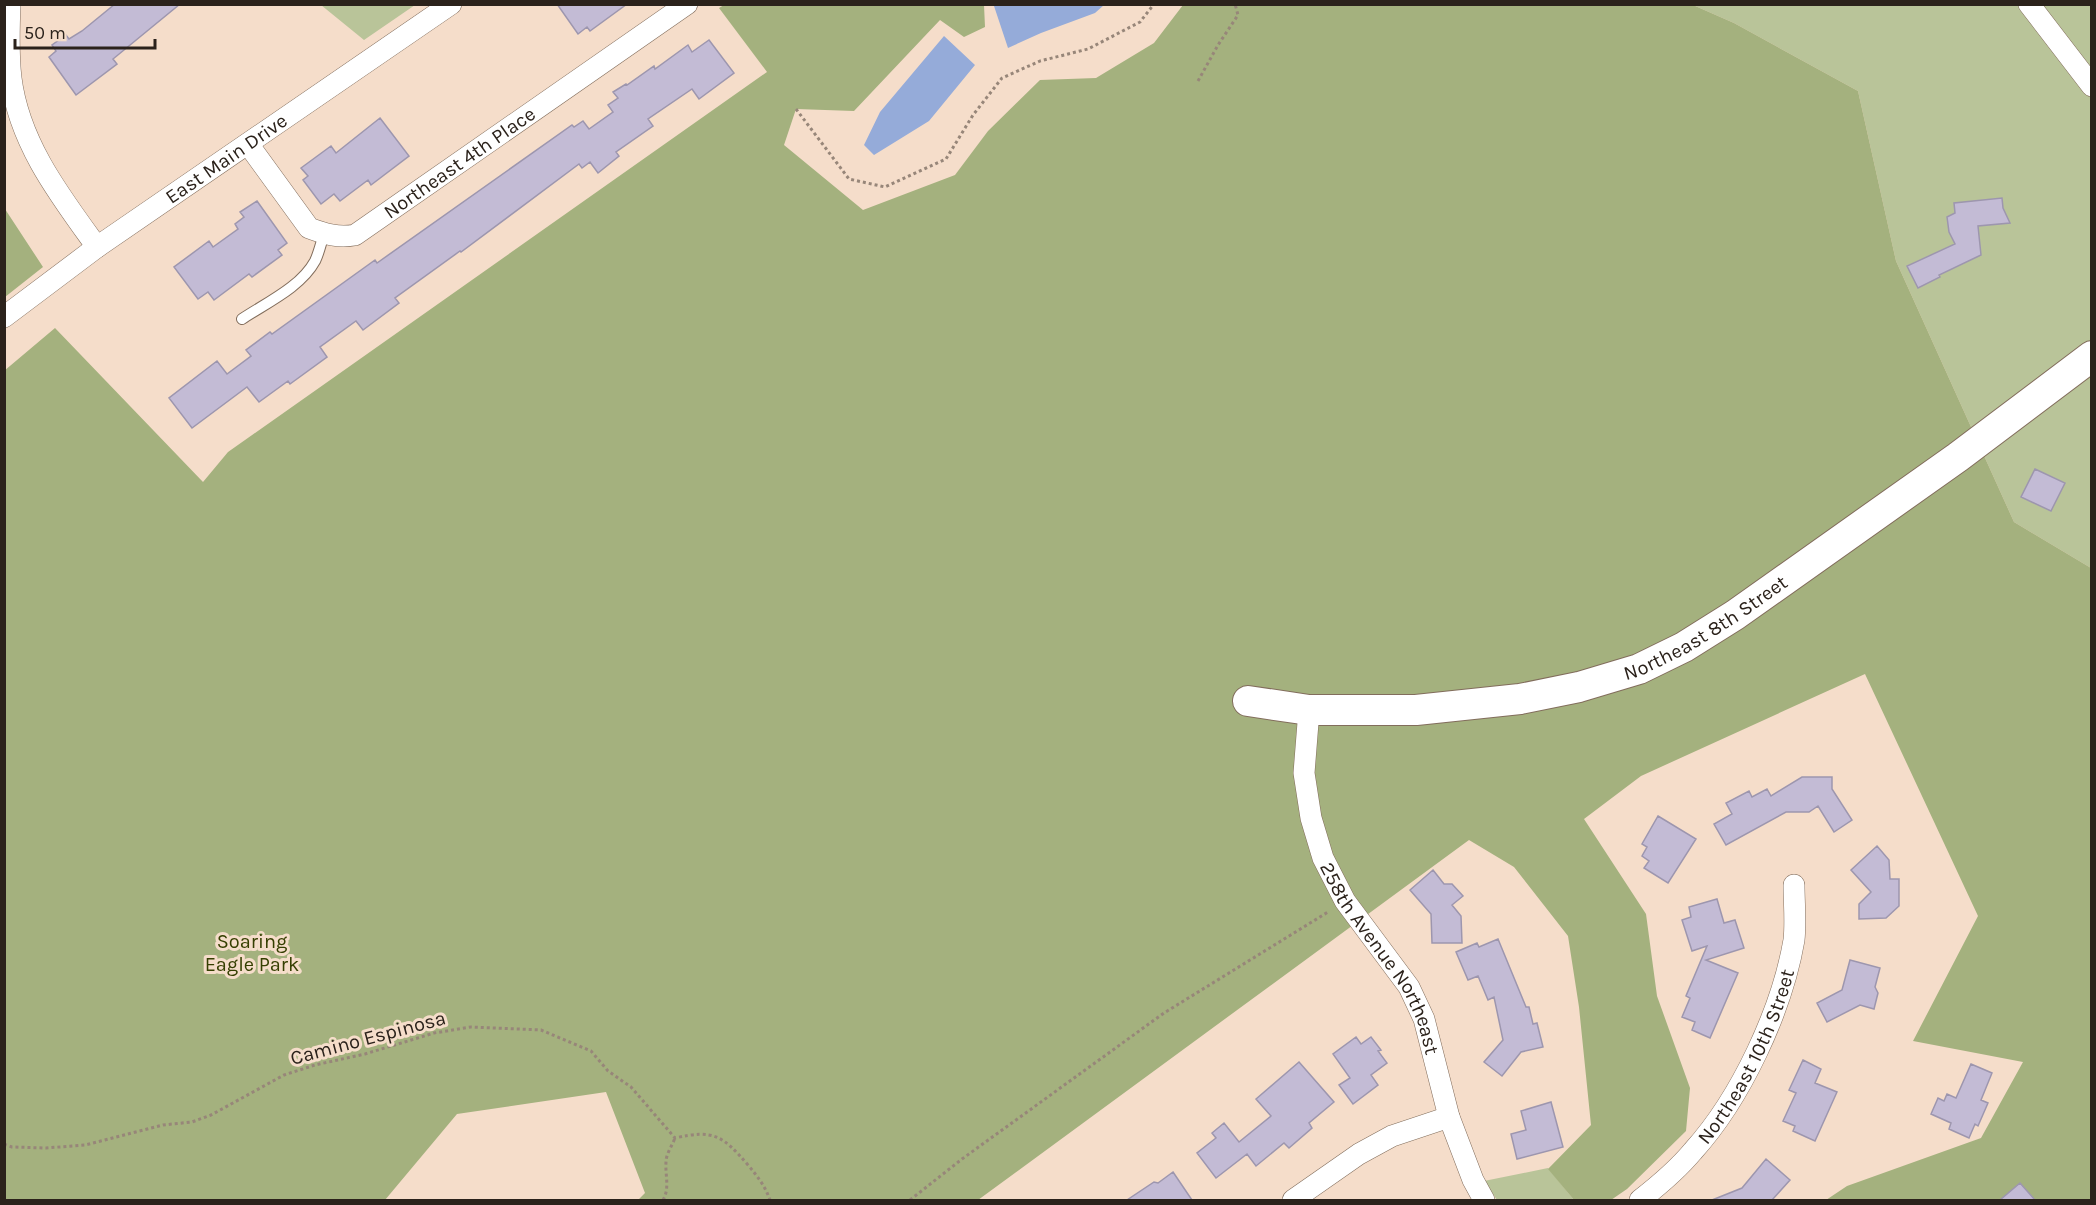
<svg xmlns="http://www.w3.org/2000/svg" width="2096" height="1205" viewBox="0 0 2096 1205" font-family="Karla,sans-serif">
<rect width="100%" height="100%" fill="#f5ddca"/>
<path fill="#b9c499" d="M 321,5 L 415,5 L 364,40 Z
M 1693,5 L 2091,5 L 2091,568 L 2014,522 L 1896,261 L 1858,91 L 1734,23 Z
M 1548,1168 L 1574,1200 L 1497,1200 L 1484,1181 Z"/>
<path fill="#a4b17e" d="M 724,5 L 984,5 L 985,27 L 964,37 L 940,20 L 854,111 L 796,109 L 784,145 L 863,210 L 955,175 L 988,131 L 1040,80 L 1096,78 L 1154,43 L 1183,5 L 1693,5 L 1734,23 L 1858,91 L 1896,261 L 2014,522 L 2091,568 L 2091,1200 L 1826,1200 L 1847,1186 L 1981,1138 L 2023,1062 L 1913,1041 L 1978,916 L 1865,674 L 1641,776 L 1584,819 L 1646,914 L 1657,996 L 1690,1088 L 1686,1131 L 1627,1189 L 1611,1200 L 1574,1200 L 1548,1169 L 1591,1125 L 1579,1007 L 1568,936 L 1514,867 L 1469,840 L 978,1200 L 638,1200 L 645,1193 L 606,1092 L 457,1114 L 385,1200 L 5,1200 L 4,371 L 55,328 L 203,482 L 228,452 L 767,72 L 719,8 Z
M 5,209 L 43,267 L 5,297 L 4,297 Z"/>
<path fill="#95abd9" d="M 996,4 L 1104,4 L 1104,5 L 1095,13 L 1041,33 L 1008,48 L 994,6 Z
M 944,36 L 975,65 L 929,121 L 874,155 L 864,145 L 880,112 Z"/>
<path fill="#c3bbd5" stroke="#9d96ae" stroke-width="1.5" d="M 115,4 L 180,4 L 113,59 L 117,64 L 76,95 L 49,57 L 56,51 L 52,45 L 66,35 L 69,39 L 82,31 Z
M 557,4 L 627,4 L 590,31 L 587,27 L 578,34 Z
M 709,40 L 734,73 L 699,99 L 692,89 L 648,119 L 653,126 L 616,152 L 619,156 L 598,173 L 590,162 L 582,168 L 579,164 L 461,252 L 460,251 L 395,298 L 399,303 L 363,330 L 356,321 L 320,347 L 327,357 L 290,384 L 288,381 L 259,402 L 247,387 L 192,428 L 169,398 L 217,361 L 227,374 L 251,356 L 246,350 L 270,332 L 272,334 L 375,260 L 377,263 L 572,125 L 574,127 L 583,121 L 589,129 L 613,112 L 608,105 L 618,98 L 613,92 L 626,84 L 627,85 L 654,66 L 655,69 L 688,45 L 692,52 Z
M 380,118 L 409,156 L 371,185 L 368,180 L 340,201 L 334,194 L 321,204 L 303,180 L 308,176 L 301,168 L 331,146 L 336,153 Z
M 2002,198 L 2003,208 L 2010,223 L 1978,226 L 1981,255 L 1939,275 L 1940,277 L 1918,288 L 1907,266 L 1955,244 L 1949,232 L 1947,217 L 1955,213 L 1954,203 Z
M 257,201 L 287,243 L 278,250 L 282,255 L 252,277 L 249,274 L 214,300 L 208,292 L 198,299 L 174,267 L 209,241 L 213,247 L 238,229 L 235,224 L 244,217 L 240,212 Z
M 2035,469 L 2065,483 L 2051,511 L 2021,497 Z
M 1802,777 L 1832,777 L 1832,789 L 1852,820 L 1834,832 L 1818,806 L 1809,812 L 1786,812 L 1726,845 L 1714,824 L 1732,814 L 1726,803 L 1749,791 L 1752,797 L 1767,789 L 1771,796 Z
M 1658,816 L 1696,839 L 1668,883 L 1644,868 L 1649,861 L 1642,856 L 1647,847 L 1642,844 Z
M 1877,846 L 1889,860 L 1890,879 L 1899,879 L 1899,906 L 1886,918 L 1859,919 L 1859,904 L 1871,892 L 1851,870 Z
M 1433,870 L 1444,884 L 1452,884 L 1463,896 L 1452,905 L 1461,916 L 1462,943 L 1432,943 L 1431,914 L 1410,890 Z
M 1717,899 L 1724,923 L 1735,920 L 1744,948 L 1706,960 L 1738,973 L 1710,1038 L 1692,1030 L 1695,1022 L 1682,1017 L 1690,998 L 1686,996 L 1707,946 L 1692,951 L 1682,920 L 1691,917 L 1689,907 Z
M 1498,939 L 1526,1007 L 1529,1007 L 1533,1024 L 1537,1023 L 1543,1047 L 1521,1052 L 1502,1076 L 1484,1062 L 1503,1040 L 1494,997 L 1488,1000 L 1478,976 L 1468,980 L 1456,952 L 1477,943 L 1479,947 Z
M 1850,960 L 1880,968 L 1875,987 L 1878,993 L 1874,1009 L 1860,1005 L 1827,1022 L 1817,1003 L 1842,990 Z
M 1356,1037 L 1361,1044 L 1371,1037 L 1381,1050 L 1378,1051 L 1387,1063 L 1371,1075 L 1378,1085 L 1353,1104 L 1339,1085 L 1350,1078 L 1333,1054 Z
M 1803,1060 L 1821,1069 L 1815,1083 L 1837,1092 L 1815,1141 L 1793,1131 L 1795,1126 L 1783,1121 L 1796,1093 L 1789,1090 Z
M 1299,1062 L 1334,1102 L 1309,1123 L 1312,1128 L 1289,1148 L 1284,1143 L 1256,1166 L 1247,1154 L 1216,1178 L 1197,1153 L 1216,1138 L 1212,1133 L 1224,1123 L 1239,1142 L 1271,1116 L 1256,1099 Z
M 1971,1064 L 1992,1073 L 1981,1100 L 1988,1103 L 1978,1126 L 1975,1124 L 1969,1138 L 1949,1129 L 1951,1123 L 1931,1114 L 1938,1098 L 1944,1101 L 1947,1094 L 1956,1098 Z
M 1551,1102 L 1563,1147 L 1517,1159 L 1511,1134 L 1526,1130 L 1521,1111 Z
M 1766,1159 L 1790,1180 L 1772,1200 L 1712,1200 L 1742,1188 Z
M 1173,1172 L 1192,1200 L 1127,1200 L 1154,1182 L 1158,1183 Z
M 2020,1183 L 2035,1200 L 2000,1200 Z"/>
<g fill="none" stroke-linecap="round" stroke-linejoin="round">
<defs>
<path id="lane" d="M 242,319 C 266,303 301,287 315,261 C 319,253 321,243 324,234"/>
<g id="street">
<path d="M 10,4 C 9,29 8,53 11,78 C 19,143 60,196 97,247"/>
<path d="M 2029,4 L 2092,86"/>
<path id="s1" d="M 248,144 L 309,228 C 325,234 338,238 355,235 L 687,4"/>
<path id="s2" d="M 4,317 L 97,247 L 451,4"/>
<path id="s3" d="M 1309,710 L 1304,773 L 1311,818 L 1323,858 L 1345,901 L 1409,987 L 1424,1019 L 1449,1117 L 1473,1180 L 1484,1200"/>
<path d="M 1293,1200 L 1359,1154 L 1392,1136 L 1449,1117"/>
<path id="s4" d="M 1640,1200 C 1658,1186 1678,1169 1693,1151 C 1741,1098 1782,1010 1794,940 C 1796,922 1794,903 1794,885"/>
</g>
<g id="secondary">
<path id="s5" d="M 1248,701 L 1309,710 L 1416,710 L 1520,699 L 1579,687 L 1639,669 L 1684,647 L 1735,615 L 1958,457 L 2092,356"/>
</g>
</defs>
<use href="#lane" stroke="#826d5c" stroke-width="12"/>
<use href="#street" stroke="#826d5c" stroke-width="22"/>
<use href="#secondary" stroke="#826d5c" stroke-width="32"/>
<path stroke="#978679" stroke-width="3" stroke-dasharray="3 3" stroke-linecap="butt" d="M 1198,81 L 1218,45 L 1238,15 L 1235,4
M 796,109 L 849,179 L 885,187 L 946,159 L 973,115 L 1002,78 L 1040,61 L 1088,49 L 1140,22 L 1154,4
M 4,1144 L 12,1147 L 46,1148 L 85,1145 L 163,1125 L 192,1122 L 211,1115 L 284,1075 L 315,1065 L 365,1054 L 434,1033 L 471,1027 L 541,1030 L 591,1051 L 608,1071 L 631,1087 L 675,1138 C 714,1129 723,1136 748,1165 C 758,1177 765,1186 770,1200
M 663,1200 C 670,1188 665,1175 666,1162 C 666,1154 672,1146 675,1138
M 910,1200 L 962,1159 L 1164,1013 L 1328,912"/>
<use href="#lane" stroke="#fff" stroke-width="10"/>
<use href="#street" stroke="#fff" stroke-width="21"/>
<use href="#secondary" stroke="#fff" stroke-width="30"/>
</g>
<g text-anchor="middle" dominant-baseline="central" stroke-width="6" stroke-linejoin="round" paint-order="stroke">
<g font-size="20" fill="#2b221b" stroke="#f5ddca">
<text stroke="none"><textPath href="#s2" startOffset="273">East Main Drive</textPath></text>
<text stroke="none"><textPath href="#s1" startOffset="278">Northeast 4th Place</textPath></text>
<text stroke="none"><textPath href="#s5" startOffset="474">Northeast 8th Street</textPath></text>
<text stroke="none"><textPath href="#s3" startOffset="267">258th Avenue Northeast</textPath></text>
<text transform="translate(368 1038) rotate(-15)">Camino Espinosa</text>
<text stroke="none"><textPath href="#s4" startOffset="182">Northeast 10th Street</textPath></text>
</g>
<g font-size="20" fill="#353f01" stroke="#f5ddca">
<text x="252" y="941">Soaring<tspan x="252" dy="23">Eagle Park</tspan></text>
</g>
</g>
<rect width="2096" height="1205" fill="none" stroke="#2b221b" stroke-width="12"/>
<path d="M15 39v9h140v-9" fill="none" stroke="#2b221b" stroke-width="3"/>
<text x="24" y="39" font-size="18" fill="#2b221b" stroke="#f5ddca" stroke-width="4.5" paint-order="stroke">50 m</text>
</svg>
